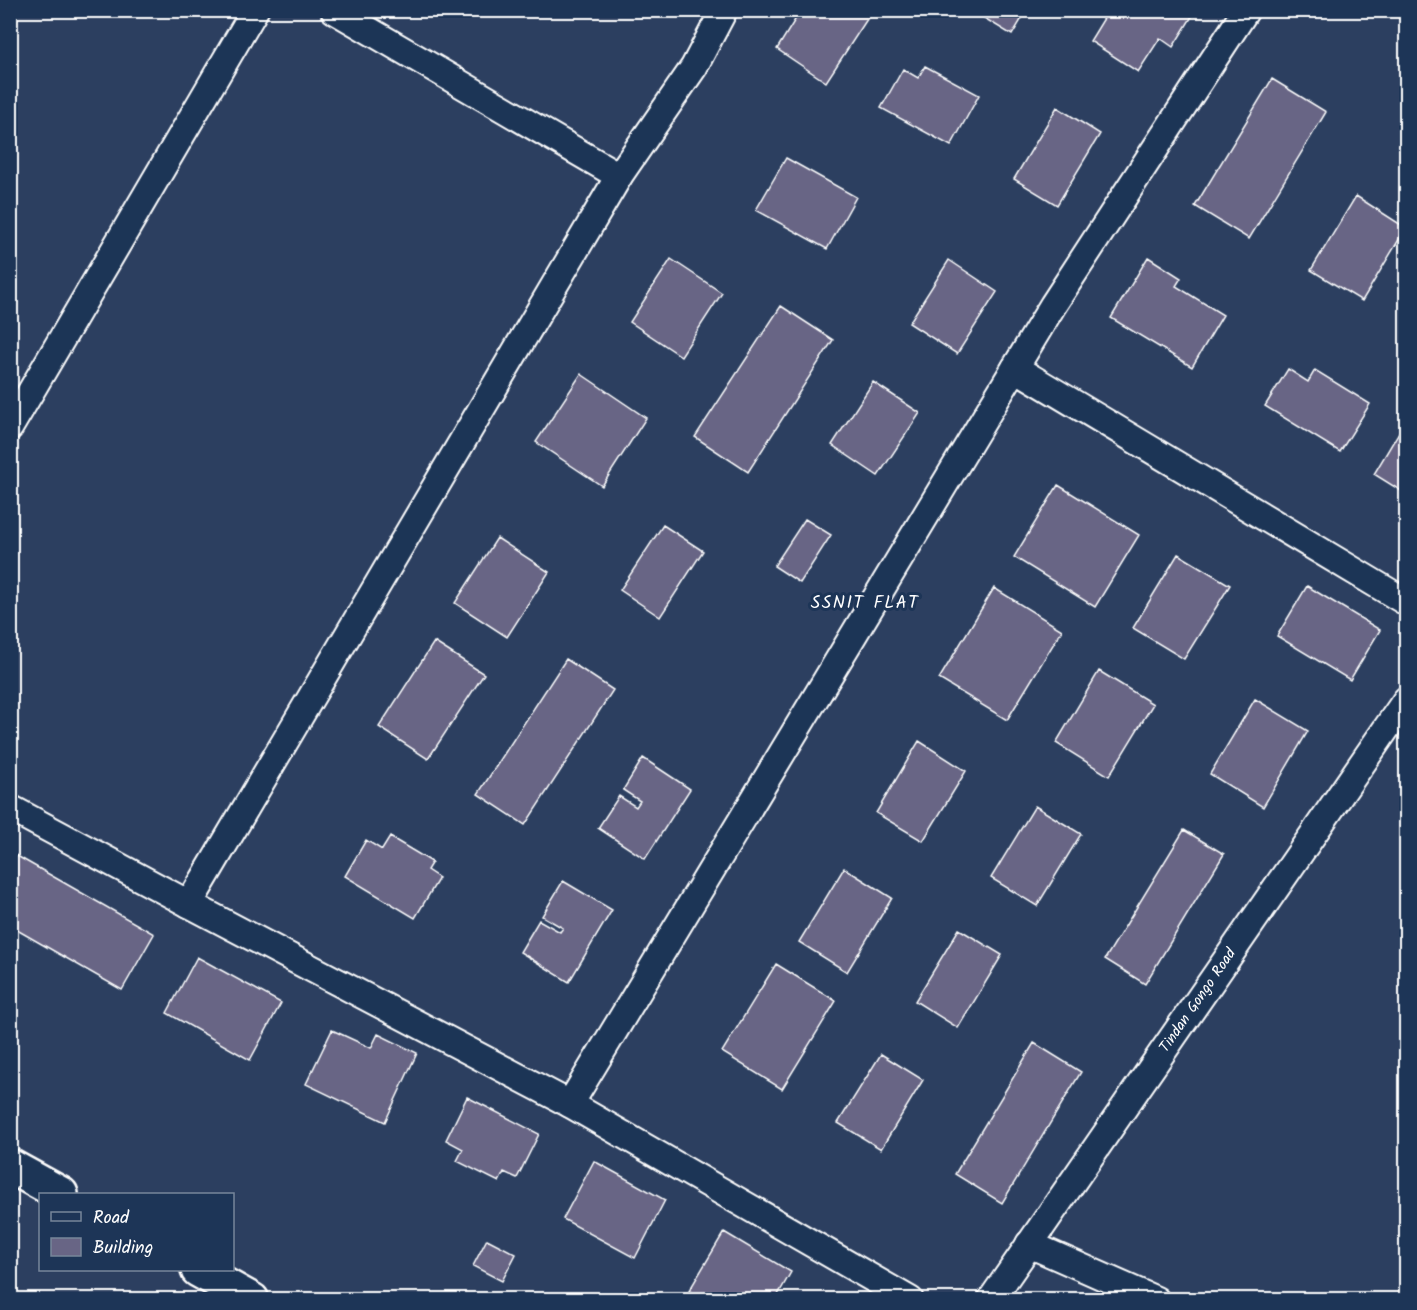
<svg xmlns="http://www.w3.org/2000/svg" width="1417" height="1310" viewBox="0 0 1417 1310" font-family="Kalam,sans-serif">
<rect width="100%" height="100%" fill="#2c3f60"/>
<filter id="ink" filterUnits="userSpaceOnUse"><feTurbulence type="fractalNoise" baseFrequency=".0167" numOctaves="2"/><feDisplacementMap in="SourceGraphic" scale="12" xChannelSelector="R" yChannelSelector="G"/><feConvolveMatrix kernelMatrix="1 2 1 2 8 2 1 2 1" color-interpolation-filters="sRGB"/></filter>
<g filter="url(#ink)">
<path fill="#686585" stroke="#fff" stroke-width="1.5" d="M 801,10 L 873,10 L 826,82 L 777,49 Z
M 971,10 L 1027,10 L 1012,35 Z
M 1109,10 L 1196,10 L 1173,47 L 1160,38 L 1138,72 L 1090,41 Z
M 925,66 L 979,95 L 951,146 L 881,108 L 903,69 L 918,78 Z
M 1272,79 L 1326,112 L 1249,239 L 1195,206 Z
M 1057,107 L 1100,134 L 1057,205 L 1014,179 Z
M 786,158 L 856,197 L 827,249 L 756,210 Z
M 1356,196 L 1406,228 L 1362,301 L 1311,270 Z
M 1148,257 L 1181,278 L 1176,286 L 1223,315 L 1192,367 L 1111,318 Z
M 671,259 L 722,293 L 681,356 L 630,322 Z
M 949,260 L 997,292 L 957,354 L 909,323 Z
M 781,306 L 833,340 L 748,472 L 695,437 Z
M 1288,369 L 1308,382 L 1315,370 L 1370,404 L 1340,452 L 1265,406 Z
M 581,374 L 646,418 L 602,486 L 536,442 Z
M 873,382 L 920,413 L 878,476 L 832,445 Z
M 1402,427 L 1406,430 L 1406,494 L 1374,474 Z
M 1058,485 L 1139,535 L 1095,607 L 1014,557 Z
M 805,519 L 831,535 L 800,583 L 774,566 Z
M 663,525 L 703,551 L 660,617 L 620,590 Z
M 497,538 L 549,572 L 507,637 L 455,603 Z
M 1178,554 L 1230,585 L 1184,659 L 1133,628 Z
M 1307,586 L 1380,630 L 1350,680 L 1277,636 Z
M 994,588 L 1062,630 L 1007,720 L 939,679 Z
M 434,642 L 484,674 L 428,759 L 379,727 Z
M 566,659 L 613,690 L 525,825 L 478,794 Z
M 1099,671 L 1153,704 L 1109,776 L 1056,743 Z
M 1255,699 L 1308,731 L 1263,807 L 1210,774 Z
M 919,741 L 966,771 L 923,841 L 876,813 Z
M 643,758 L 690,789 L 645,859 L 598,828 L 619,796 L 636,807 L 640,801 L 623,790 Z
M 1035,806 L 1081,834 L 1037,906 L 991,878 Z
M 1184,830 L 1224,854 L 1145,984 L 1105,959 Z
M 390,837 L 432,862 L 427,870 L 439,878 L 415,918 L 345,876 L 366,840 L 382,850 Z
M 10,852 L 154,934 L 122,990 L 10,926 Z
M 844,868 L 892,898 L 847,972 L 799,942 Z
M 563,881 L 612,910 L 569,982 L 520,952 L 539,920 L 560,932 L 563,928 L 542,916 Z
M 959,929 L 1002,955 L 958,1028 L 915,1001 Z
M 197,957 L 281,1003 L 250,1060 L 167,1013 Z
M 776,964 L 836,1001 L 782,1089 L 722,1052 Z
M 332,1030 L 371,1048 L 378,1034 L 417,1053 L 385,1122 L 306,1084 Z
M 1034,1043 L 1081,1072 L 1002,1203 L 955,1174 Z
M 881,1054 L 923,1080 L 881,1149 L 838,1123 Z
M 467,1097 L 539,1134 L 517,1178 L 504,1172 L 499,1182 L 457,1161 L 463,1149 L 446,1140 Z
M 594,1161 L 665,1200 L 635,1258 L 563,1219 Z
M 724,1232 L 791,1272 L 775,1300 L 703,1300 L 689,1291 Z
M 487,1239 L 516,1254 L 502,1281 L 473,1266 Z"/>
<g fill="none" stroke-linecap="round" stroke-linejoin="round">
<defs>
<g id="minor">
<path d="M 334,10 L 619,176"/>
<path d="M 1015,368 L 1406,602"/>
<path d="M 10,427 L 255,10"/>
<path d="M 10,808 L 189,904 L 570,1104 L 1053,305 L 1246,10"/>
<path d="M 189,904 L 619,176 L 694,67 L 724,10"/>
<path d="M 570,1104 L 910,1300"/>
<path d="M 1029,1244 L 1156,1300"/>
<path id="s1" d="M 991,1300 L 1406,700"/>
</g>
<path id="trunk" d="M 10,1166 L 61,1194
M 198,1270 L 252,1300"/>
</defs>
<use href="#minor" stroke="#fff" stroke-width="30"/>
<use href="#trunk" stroke="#fff" stroke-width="38"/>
<use href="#minor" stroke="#1d3557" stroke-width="26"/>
<use href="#trunk" stroke="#1d3557" stroke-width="33"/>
</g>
</g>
<g text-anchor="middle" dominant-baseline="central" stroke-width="6" stroke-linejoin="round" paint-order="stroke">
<g font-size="15" fill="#fff" stroke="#1d3557">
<text stroke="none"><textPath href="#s1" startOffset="364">Tindan Gongo Road</textPath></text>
</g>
<g font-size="18" letter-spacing="1.5" fill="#fff" stroke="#1d3557">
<text x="865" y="603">SSNIT FLAT</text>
</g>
</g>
<rect width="1417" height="1310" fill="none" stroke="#1d3557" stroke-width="36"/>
<rect x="18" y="18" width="1381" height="1274" fill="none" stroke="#fff" stroke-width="2" filter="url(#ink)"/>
<rect x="39" y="1193" width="195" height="78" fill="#1d3557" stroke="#77869a" stroke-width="1.5"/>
<rect x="51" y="1212" width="30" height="9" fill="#1d3557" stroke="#77869a" stroke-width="1.5"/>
<text x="93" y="1223" font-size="18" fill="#ffffff">Road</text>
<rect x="51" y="1238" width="30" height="18" fill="#686585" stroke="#77869a" stroke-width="1.5"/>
<text x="93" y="1253" font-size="18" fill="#ffffff">Building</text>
</svg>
